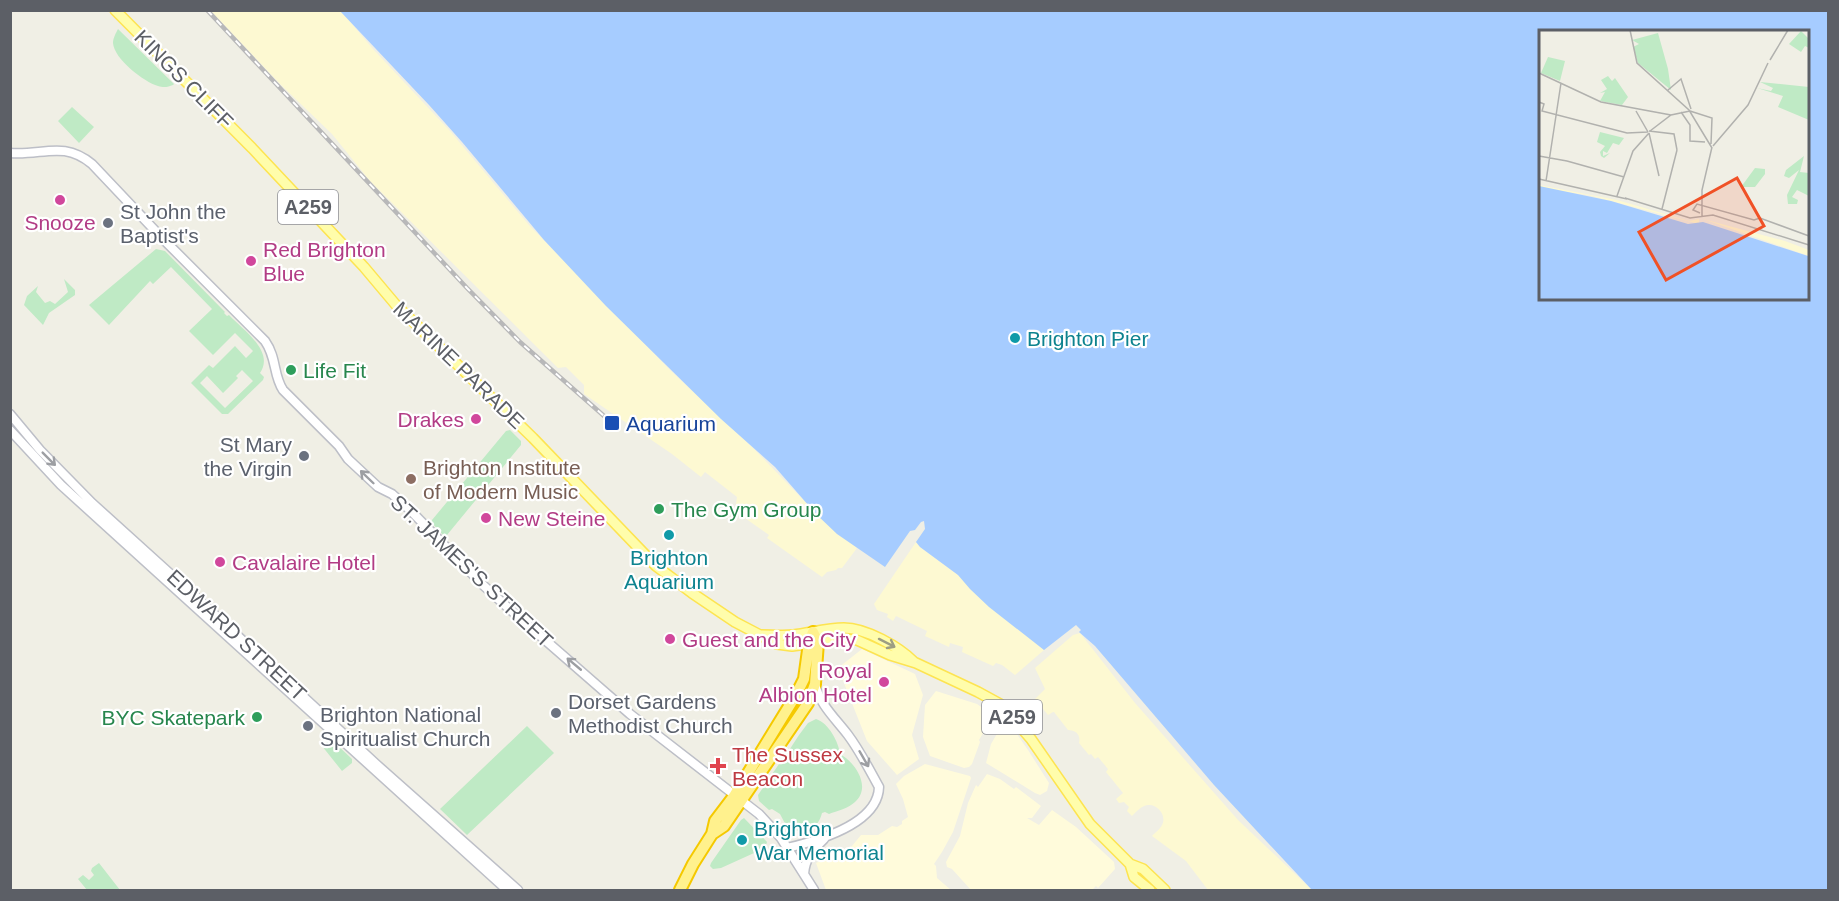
<svg xmlns="http://www.w3.org/2000/svg" width="1839" height="901" viewBox="0 0 1839 901" font-family="Helvetica,sans-serif">
<rect width="100%" height="100%" fill="#f0efe5"/>
<path fill="#fffbdb" d="M 862,649 L 915,674 L 923,695 L 912,735 L 919,759 L 897,775 L 867,741 L 838,668 Z
M 936,691 L 977,704 L 991,714 L 992,718 L 979,740 L 980,742 L 972,764 L 969,767 L 964,768 L 930,756 L 923,737 L 925,705 Z
M 1003,726 L 1008,726 L 1014,730 L 1028,750 L 1049,783 L 1047,791 L 1040,795 L 1035,793 L 986,763 L 991,744 L 1001,727 Z
M 925,764 L 970,776 L 971,778 L 953,832 L 942,852 L 934,864 L 936,866 L 937,878 L 951,890 L 826,890 L 816,863 L 852,846 L 861,835 L 878,835 L 892,826 L 897,827 L 902,824 L 902,821 L 908,817 L 903,799 L 896,784 L 904,776 Z
M 987,774 L 1000,779 L 1014,789 L 1016,787 L 1041,806 L 1032,818 L 1027,818 L 1039,825 L 1052,810 L 1076,827 L 1114,862 L 1115,869 L 1098,888 L 1096,886 L 1092,890 L 971,890 L 952,869 L 947,867 L 946,862 L 960,836 L 968,803 L 976,785 L 978,787 Z"/>
<path fill="#bfeac5" fill-rule="evenodd" d="M 118,29 L 174,84 L 173,85 C 168,87 164,88 158,86 C 144,82 114,59 113,43 C 113,38 116,33 118,29 Z
M 72,107 L 94,127 L 79,143 L 58,121 Z
M 156,249 L 165,251 L 225,312 L 224,313 L 227,316 L 229,315 C 243,330 275,351 260,373 L 264,377 L 263,380 L 228,414 L 222,414 L 191,383 L 209,365 L 213,368 L 235,346 L 246,358 L 253,351 L 235,333 L 213,355 L 189,331 L 212,309 L 171,267 L 153,284 L 150,281 L 109,325 L 89,305 ZM 242,370 L 253,381 L 225,408 L 200,383 L 207,376 L 223,393 L 238,378 L 236,376 Z
M 64,279 L 75,290 L 75,295 L 49,313 L 43,325 L 24,305 L 27,296 L 38,286 L 36,292 L 45,303 L 50,301 L 55,304 L 68,292 Z
M 510,430 L 521,441 L 521,445 L 447,535 L 443,535 L 432,523 L 432,520 L 506,431 Z
M 816,719 C 829,723 839,743 840,754 C 855,762 872,787 855,802 C 849,808 837,811 829,814 L 825,812 L 822,813 C 817,832 805,831 789,831 L 780,814 L 772,809 L 769,810 L 759,801 L 758,795 L 779,764 L 786,763 L 786,755 L 799,735 L 808,723 Z
M 527,726 L 554,753 L 467,835 L 440,809 Z
M 329,741 L 333,741 L 352,759 L 352,763 L 342,771 L 322,746 Z
M 744,818 L 767,842 L 765,848 L 721,868 L 713,869 L 710,866 L 711,863 L 741,820 Z
M 99,863 L 120,890 L 87,890 L 78,879 L 83,875 L 89,880 L 94,875 L 91,871 L 92,868 Z"/>
<path fill="#fdf9d2" d="M 211,11 L 341,11 L 373,49 L 450,131 L 529,225 L 670,370 L 754,449 L 813,510 L 857,548 L 842,568 L 838,568 L 836,570 L 827,572 L 822,577 L 767,538 L 769,535 L 735,511 L 737,497 L 705,472 L 701,477 L 672,454 L 584,394 L 584,385 L 566,367 L 558,368 L 370,181 L 332,134 L 281,85 Z
M 916,542 L 920,547 L 958,575 L 1044,650 L 1015,675 L 1002,665 L 996,663 L 993,666 L 962,652 L 963,647 L 950,643 L 949,647 L 925,636 L 927,631 L 896,616 L 893,621 L 887,617 L 888,614 L 877,610 L 874,604 Z
M 1080,633 L 1135,703 L 1238,820 L 1312,890 L 1208,890 L 1186,861 L 1152,836 C 1155,833 1160,829 1162,825 C 1167,816 1158,804 1148,805 C 1141,806 1136,812 1132,816 L 1127,811 L 1129,807 L 1124,802 L 1119,803 L 1116,799 L 1123,793 L 1106,772 L 1108,769 L 1098,757 L 1095,759 L 1091,754 L 1089,755 L 1079,743 C 1081,735 1076,730 1068,730 L 1054,712 L 1053,712 L 1048,715 L 1035,699 L 1045,689 L 1035,668 L 1073,635 Z"/>
<path fill="#a6ccff" fill-rule="evenodd" d="M 340,11 L 1828,11 L 1828,890 L 1312,890 L 1214,785 L 1095,646 L 1079,632 L 1081,630 L 1076,625 L 1044,650 L 989,607 L 970,589 L 958,575 L 920,547 L 916,542 L 925,529 L 924,521 L 921,522 L 915,530 L 910,531 L 885,567 L 837,534 L 816,514 L 775,467 L 721,419 L 606,306 L 544,240 L 462,142 L 429,105 ZM 1540,32 L 1808,32 L 1808,298 L 1540,298 Z"/>
<g fill="none" stroke-linecap="round" stroke-linejoin="round">
<defs>
<path id="secondary" d="M 10,153 C 42,156 63,140 92,164 L 163,239 L 265,341 C 277,358 273,375 283,390 L 339,446 L 348,459 L 378,487 L 392,494 L 411,511 L 483,585 L 505,605 L 630,714 L 759,814 L 781,838 L 814,890
M 10,414 L 40,450 L 92,503 L 186,588 L 376,764 L 518,890
M 10,430 L 61,485 L 507,890
M 787,848 C 817,841 878,824 879,787 C 869,769 860,751 848,735 C 835,718 820,705 815,684
M 804,874 C 805,858 813,850 824,839"/>
<path id="primary" d="M 115,10 L 252,148 L 364,267 L 396,305 L 533,438 L 656,566 L 692,593 L 735,622 L 777,644 L 792,646 L 842,639 L 857,640 L 890,655 L 916,663 L 978,692 L 1000,704 L 1031,739 L 1090,824 L 1130,864 L 1143,869 L 1165,890
M 761,635 C 772,635 783,636 793,635 C 810,633 827,628 844,628 C 866,628 899,647 914,662
M 1130,864 L 1134,877 L 1150,890"/>
<path id="highway" d="M 712,834 L 724,826 L 808,703 L 815,684 L 818,642 L 813,632
M 680,890 L 693,864 L 712,834 L 715,821 L 734,796 L 796,695 L 804,679 L 809,643 L 813,632"/>
</defs>
<use href="#secondary" stroke="#bdbfc7" stroke-width="11"/>
<use href="#primary" stroke="#fde451" stroke-width="12"/>
<use href="#highway" stroke="#f5c900" stroke-width="14"/>
<use href="#secondary" stroke="#fff" stroke-width="8"/>
<use href="#primary" stroke="#fffdab" stroke-width="9"/>
<use href="#highway" stroke="#fff18d" stroke-width="10"/>
<defs>
<path id="rail" d="M 207,10 L 467,288 L 520,342 L 612,423"/>
</defs>
<use href="#rail" stroke="#b8b8b9" stroke-width="4.5"/>
<use href="#rail" stroke="#fff" stroke-width="2" stroke-dasharray="7" stroke-linecap="butt"/>
</g>
<defs><path id="oneway-shaft" d="M-6 0H5M1.5-3L5.5 0L1.5 3" fill="none" stroke-width="1.6" stroke-linecap="round" stroke-linejoin="round" transform="scale(1.5)"/></defs>
<g stroke="#9d9fa3">
<use href="#oneway-shaft" transform="translate(49 459) rotate(45)"/>
<use href="#oneway-shaft" transform="translate(367 477) rotate(-136)"/>
<use href="#oneway-shaft" transform="translate(574 664) rotate(-140)"/>
<use href="#oneway-shaft" transform="translate(864 759) rotate(60)"/>
</g>
<use stroke="#9d9e82" href="#oneway-shaft" transform="translate(887 643) rotate(27)"/>
<g fill="#d1479c" stroke="#fff" stroke-width="2">
<circle cx="60" cy="200" r="6"/>
<circle cx="251" cy="261" r="6"/>
<circle cx="476" cy="419" r="6"/>
<circle cx="486" cy="518" r="6"/>
<circle cx="220" cy="562" r="6"/>
<circle cx="670" cy="639" r="6"/>
<circle cx="884" cy="682" r="6"/>
</g>
<g fill="#6b7280" stroke="#fff" stroke-width="2">
<circle cx="108" cy="223" r="6"/>
<circle cx="304" cy="456" r="6"/>
<circle cx="556" cy="713" r="6"/>
<circle cx="308" cy="726" r="6"/>
</g>
<g fill="#0f9aa8" stroke="#fff" stroke-width="2">
<circle cx="1015" cy="338" r="6"/>
<circle cx="669" cy="535" r="6"/>
<circle cx="742" cy="840" r="6"/>
</g>
<g fill="#2e9e5b" stroke="#fff" stroke-width="2">
<circle cx="291" cy="370" r="6"/>
<circle cx="659" cy="509" r="6"/>
<circle cx="257" cy="717" r="6"/>
</g>
<rect fill="#1a4fb4" stroke="#fff" stroke-width="2" x="604" y="415" width="16" height="16" rx="3"/>
<circle fill="#8d6e63" stroke="#fff" stroke-width="2" cx="411" cy="479" r="6"/>
<path fill="#e0444e" stroke="#fff" stroke-width="2" d="M715 757h6v6h6v6h-6v6h-6v-6h-6v-6h6z"/>
<g text-anchor="middle" dominant-baseline="central" stroke-width="4.5" stroke-linejoin="round" paint-order="stroke">
<g fill="#fff" stroke="#8d8f94" stroke-width="1.5">
<rect x="278" y="190" width="60" height="34" rx="4.5"/>
<rect x="982" y="700" width="60" height="34" rx="4.5"/>
</g>
<g font-size="20" font-weight="bold" fill="#5c5f66">
<text x="308" y="207">A259</text>
<text x="1012" y="717">A259</text>
</g>
<g font-size="21" fill="#5c5f66" stroke="#fff">
<text transform="translate(184 79) rotate(45)">KINGS CLIFF</text>
<text transform="translate(459 365) rotate(44)">MARINE PARADE</text>
<text transform="translate(472 571) rotate(43)">ST. JAMES'S STREET</text>
<text transform="translate(237 635) rotate(43)">EDWARD STREET</text>
</g>
<g font-size="21" fill="#5b616d" stroke="#fff" text-anchor="start">
<text x="120" y="211">St John the<tspan x="120" dy="24">Baptist's</tspan></text>
<text x="292" y="444" text-anchor="end">St Mary<tspan x="292" dy="24">the Virgin</tspan></text>
<text x="568" y="701">Dorset Gardens<tspan x="568" dy="24">Methodist Church</tspan></text>
<text x="320" y="714">Brighton National<tspan x="320" dy="24">Spiritualist Church</tspan></text>
</g>
<g font-size="21" fill="#b23c85" stroke="#fff" text-anchor="start">
<text x="60" y="222" text-anchor="middle">Snooze</text>
<text x="263" y="249">Red Brighton<tspan x="263" dy="24">Blue</tspan></text>
<text x="464" y="419" text-anchor="end">Drakes</text>
<text x="498" y="518">New Steine</text>
<text x="232" y="562">Cavalaire Hotel</text>
<text x="682" y="639">Guest and the City</text>
<text x="872" y="670" text-anchor="end">Royal<tspan x="872" dy="24">Albion Hotel</tspan></text>
</g>
<g font-size="21" fill="#0d838f" stroke="#fff" text-anchor="start">
<text x="1027" y="338">Brighton Pier</text>
<text x="669" y="557" text-anchor="middle">Brighton<tspan x="669" dy="24">Aquarium</tspan></text>
<text x="754" y="828">Brighton<tspan x="754" dy="24">War Memorial</tspan></text>
</g>
<g font-size="21" fill="#27864d" stroke="#fff" text-anchor="start">
<text x="303" y="370">Life Fit</text>
<text x="671" y="509">The Gym Group</text>
<text x="245" y="717" text-anchor="end">BYC Skatepark</text>
</g>
<g font-size="21" fill="#164399" stroke="#fff" text-anchor="start">
<text x="626" y="423">Aquarium</text>
</g>
<g font-size="21" fill="#785e54" stroke="#fff" text-anchor="start">
<text x="423" y="467">Brighton Institute<tspan x="423" dy="24">of Modern Music</tspan></text>
</g>
<g font-size="21" fill="#be3a42" stroke="#fff" text-anchor="start">
<text x="732" y="754">The Sussex<tspan x="732" dy="24">Beacon</tspan></text>
</g>
</g>
<g transform="translate(1539 30)">
<rect width="270" height="270" fill="#f0efe5"/>
<path d="M 262,1 L 270,9 L 270,18 L 266,16 L 262,22 L 250,14 ZM 119,3 L 129,39 L 132,60 L 99,33 L 94,17 L 100,14 L 93,10 ZM 9,27 L 26,31 L 21,51 L 2,43 ZM 69,46 L 73,51 L 76,48 L 89,67 L 83,75 L 61,71 L 66,62 L 61,63 L 68,59 L 62,50 ZM 221,52 L 270,57 L 270,90 L 239,77 L 244,66 L 218,58 L 232,61 L 234,58 ZM 61,102 L 85,108 L 80,115 L 74,113 L 68,123 L 64,121 L 64,126 L 71,123 L 65,128 L 62,126 L 61,122 L 66,116 L 58,112 ZM 265,126 L 261,142 L 270,143 L 270,166 L 258,160 L 253,167 L 259,170 L 258,174 L 249,174 L 248,165 L 260,140 L 250,148 L 245,146 L 247,140 ZM 216,138 L 226,139 L 226,144 L 216,157 L 202,157 Z" fill="#bfeac5"/>
<path d="M 0,155 L 78,170 L 150,191 L 160,189 L 160,194 L 49,165 L 0,158 ZM 164,189 L 246,211 L 270,220 L 270,226 Z" fill="#fdf9d2"/>
<path d="M 0,156 L 72,171 L 149,194 L 164,192 L 269,226 L 270,270 L 0,270 Z" fill="#a6ccff"/>
<path fill="none" stroke="#b1b1ae" stroke-width="1.5" d="M 91,0 L 98,33 L 150,80 L 173,118M 231,30 L 249,0M 0,43 L 62,72 L 132,85M 129,60 L 142,49 L 152,79M 0,72 L 5,74 L 3,81 L 88,103 L 109,102M 97,81 L 109,102M 151,81 L 173,88 L 172,114M 142,82 L 151,95 L 151,111 L 166,112M 110,101 L 135,104 L 138,120M 111,101 L 132,85 L 151,81M 110,103 L 120,146M 174,116 L 209,75 L 229,33M 0,126 L 28,131M 28,131 L 85,147M 0,149 L 88,169M 7,151 L 22,53M 78,166 L 94,121 L 110,103M 86,168 L 151,188 L 174,185 L 270,215M 123,179 L 138,120M 161,183 L 154,180 L 158,174 L 215,190 L 221,188 L 270,206M 163,186 L 163,160 L 173,117"/>
<path fill="#f05126" fill-opacity="0.15" stroke="#f05126" stroke-width="3" d="M 198,148 L 225,196 L 127,250 L 100,202 Z"/>
<rect width="270" height="270" fill="none" stroke="#5c5f66" stroke-width="3"/>
</g>
<rect width="1839" height="901" fill="none" stroke="#5c5f66" stroke-width="24"/>
</svg>
